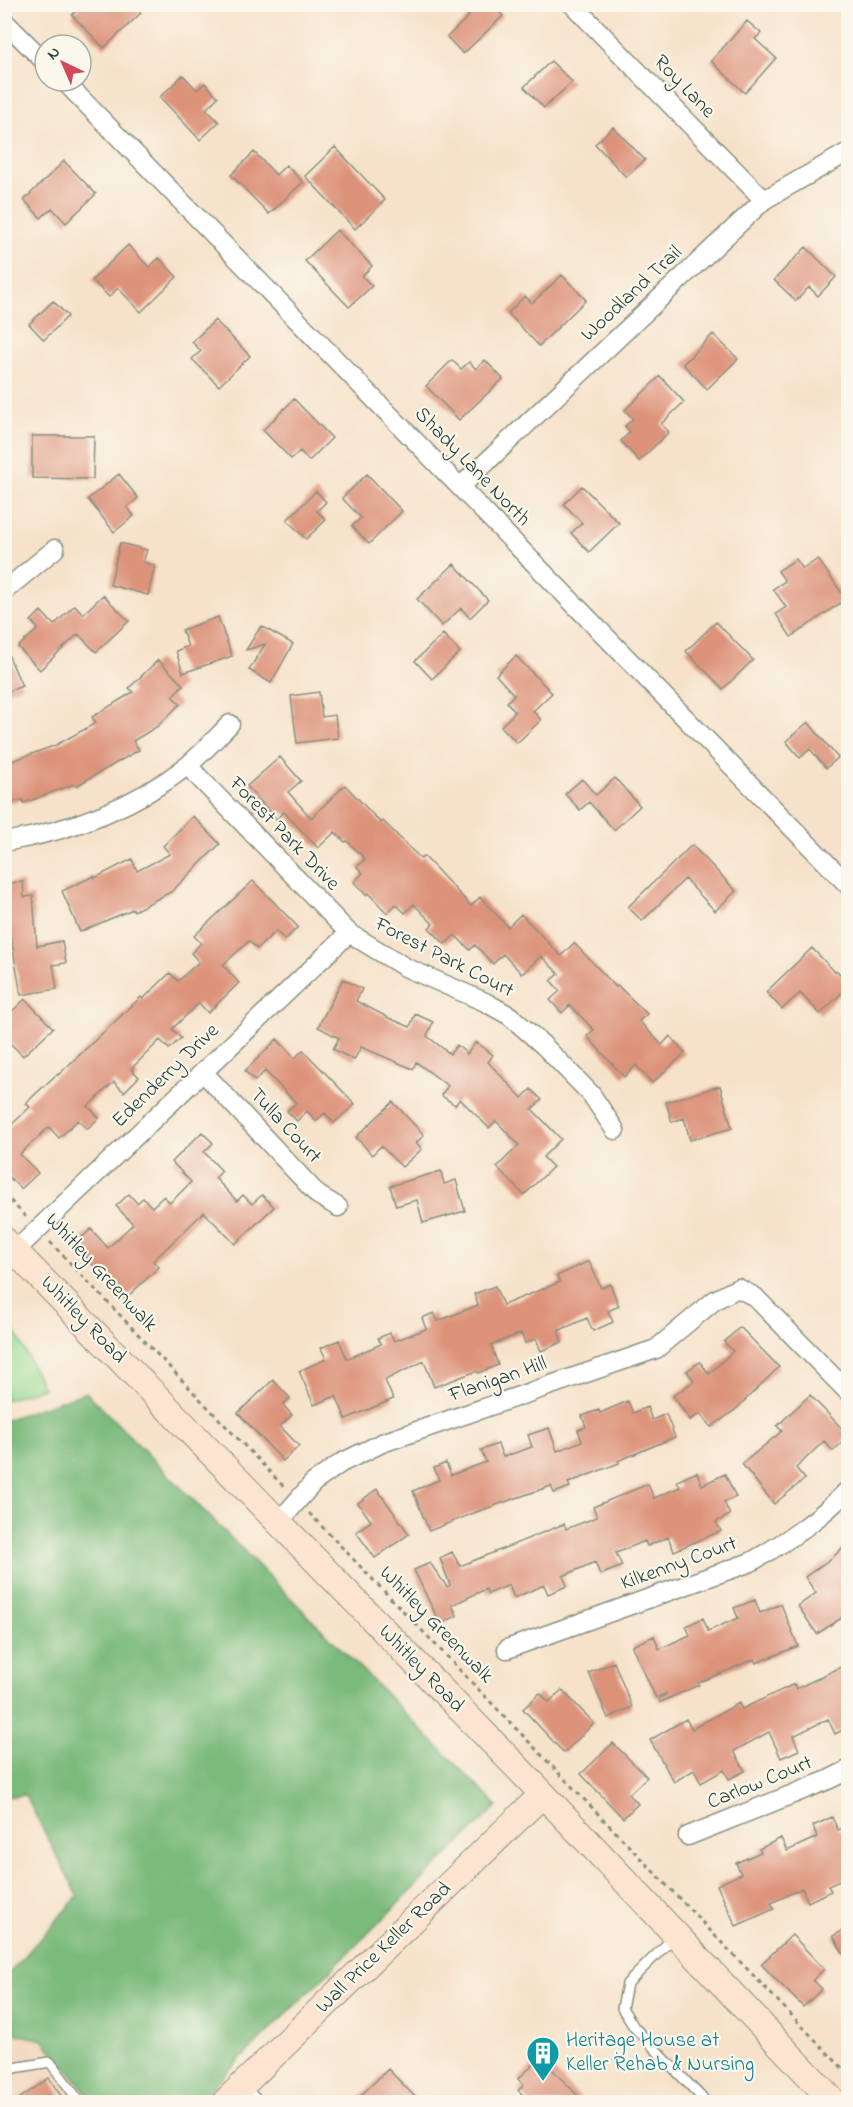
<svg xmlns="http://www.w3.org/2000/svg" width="853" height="2107" viewBox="0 0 853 2107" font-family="'Indie Flower',sans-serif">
<rect width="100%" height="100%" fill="#fbf7ec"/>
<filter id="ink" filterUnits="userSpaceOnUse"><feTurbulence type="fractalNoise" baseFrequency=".0167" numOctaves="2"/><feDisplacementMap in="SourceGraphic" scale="12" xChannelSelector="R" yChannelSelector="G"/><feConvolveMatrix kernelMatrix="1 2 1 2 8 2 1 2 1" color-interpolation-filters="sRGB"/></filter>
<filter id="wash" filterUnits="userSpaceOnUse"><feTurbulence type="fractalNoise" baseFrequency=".008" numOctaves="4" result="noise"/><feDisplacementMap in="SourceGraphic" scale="24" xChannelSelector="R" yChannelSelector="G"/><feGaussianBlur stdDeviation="1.35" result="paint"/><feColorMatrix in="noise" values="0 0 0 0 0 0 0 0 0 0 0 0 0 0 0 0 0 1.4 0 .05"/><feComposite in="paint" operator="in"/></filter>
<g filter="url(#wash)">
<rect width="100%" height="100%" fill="#f6e2ca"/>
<path fill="#f2d5bd" d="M 10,2032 L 43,2040 L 95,2102 L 5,2102 L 5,2037 Z"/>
<path fill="#99da90" stroke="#5c8c62" stroke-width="1.5" d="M 4,1318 L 16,1333 L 43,1388 L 5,1400 Z"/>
<path fill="#7aba7a" stroke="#4c7c57" stroke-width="1.5" d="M 86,1392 L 497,1806 L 197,2102 L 95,2102 L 43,2040 L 5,2031 L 5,1978 L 78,1896 L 25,1795 L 5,1797 L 5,1420 Z"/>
<g id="blocks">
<path fill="#dd937a" d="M 83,4 L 133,4 L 141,13 L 104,48 L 72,15 Z
M 457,4 L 492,4 L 503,16 L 463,54 L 447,37 L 469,16 Z
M 747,21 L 761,33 L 755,39 L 776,58 L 745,93 L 711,61 Z
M 551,61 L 572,82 L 544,108 L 524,87 Z
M 183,75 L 197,90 L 205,83 L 218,97 L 206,109 L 219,122 L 200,140 L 160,97 Z
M 613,127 L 645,160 L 626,177 L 595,144 Z
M 335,147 L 385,200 L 355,229 L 305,176 Z
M 254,152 L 276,175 L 286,165 L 303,182 L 269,214 L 231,175 Z
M 64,161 L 96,194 L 66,223 L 52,208 L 41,218 L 24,200 Z
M 337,230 L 372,266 L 362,276 L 372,286 L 349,307 L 305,261 Z
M 128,245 L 149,267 L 159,258 L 177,277 L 141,312 L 118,288 L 109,297 L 92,280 Z
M 806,247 L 836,277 L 818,296 L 809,287 L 796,301 L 774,280 Z
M 562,275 L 586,300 L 539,346 L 508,313 L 525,296 L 532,303 Z
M 53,301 L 68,316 L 44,340 L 29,324 Z
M 215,320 L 250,356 L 219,386 L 192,359 L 201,351 L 192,342 Z
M 713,334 L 738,359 L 707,389 L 683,364 Z
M 452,360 L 461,369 L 469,362 L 476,369 L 485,360 L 503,379 L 459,420 L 426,386 Z
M 660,376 L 684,402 L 661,424 L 669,432 L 639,461 L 621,441 L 630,432 L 625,426 L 633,419 L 625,410 Z
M 294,399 L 332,438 L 309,461 L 300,451 L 291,459 L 263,430 Z
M 32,436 L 94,436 L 93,479 L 32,478 Z
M 119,474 L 138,498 L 127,507 L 134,516 L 114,532 L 88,499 Z
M 367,474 L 402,511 L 369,544 L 352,526 L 361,518 L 342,498 Z
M 582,486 L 619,523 L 589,552 L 571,533 L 582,523 L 564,504 Z
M 316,491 L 326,502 L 317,511 L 326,520 L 306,539 L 287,520 Z
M 120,543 L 147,550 L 143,562 L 155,566 L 148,595 L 110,585 Z
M 796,559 L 803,569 L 818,559 L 846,599 L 791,637 L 776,614 L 786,607 L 773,589 L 785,581 L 778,571 Z
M 454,564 L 488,600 L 470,618 L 461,608 L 442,626 L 417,599 Z
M 103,595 L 129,621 L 96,652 L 78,634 L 40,670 L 18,647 L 38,629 L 31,621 L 41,611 L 54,625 L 75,605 L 83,614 Z
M 218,617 L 232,656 L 183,673 L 176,651 L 188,646 L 182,630 Z
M 716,622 L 753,660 L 723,689 L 686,651 Z
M 261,626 L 293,644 L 271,683 L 249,670 L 265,644 L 246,650 Z
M 443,634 L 460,652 L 432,679 L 415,661 Z
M 4,645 L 22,686 L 4,693 Z
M 516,656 L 552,693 L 533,711 L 541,720 L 517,743 L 501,726 L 515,712 L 507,702 L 514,695 L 496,675 Z
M 158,660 L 183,685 L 172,696 L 180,704 L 158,726 L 133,741 L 139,750 L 76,786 L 74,784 L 24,803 L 23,800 L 4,803 L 4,764 L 56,745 L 96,723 L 92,717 L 133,692 L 129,688 Z
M 319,692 L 322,717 L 335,715 L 338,738 L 297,743 L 291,696 Z
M 808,722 L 838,758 L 826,768 L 810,749 L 800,758 L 786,741 Z
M 280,757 L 301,781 L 288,792 L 311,818 L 345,785 L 381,823 L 383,821 L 421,859 L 424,856 L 471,906 L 480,897 L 508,927 L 521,914 L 561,956 L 574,943 L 616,987 L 618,986 L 647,1014 L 639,1021 L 662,1045 L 670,1036 L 685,1053 L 652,1083 L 636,1065 L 624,1077 L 587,1036 L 594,1030 L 570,1005 L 562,1013 L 550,1000 L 560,991 L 551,981 L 559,974 L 541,956 L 522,974 L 503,954 L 493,964 L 475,945 L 470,950 L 455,935 L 445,944 L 429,928 L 433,924 L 414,904 L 405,913 L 396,904 L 387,913 L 368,893 L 366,895 L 354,882 L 363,873 L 357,867 L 365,859 L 347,841 L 345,842 L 335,832 L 318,848 L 284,812 L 276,819 L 247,786 Z
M 615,778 L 640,806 L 614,830 L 589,802 L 580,810 L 565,794 L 582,779 L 596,795 Z
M 193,816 L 220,844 L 171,892 L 134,911 L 133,909 L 80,932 L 62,891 L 94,876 L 95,878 L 132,859 L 137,871 L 170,854 L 163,846 Z
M 692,845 L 736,891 L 715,911 L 685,879 L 642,921 L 628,907 Z
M 253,881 L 298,927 L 285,940 L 276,931 L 257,949 L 249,941 L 223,965 L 239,983 L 208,1013 L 199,1003 L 172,1029 L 181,1038 L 169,1049 L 160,1040 L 131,1069 L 139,1077 L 124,1092 L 114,1082 L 88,1106 L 99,1118 L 87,1129 L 78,1120 L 59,1138 L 49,1127 L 20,1154 L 38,1173 L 21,1189 L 4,1172 L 4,1132 L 30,1107 L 26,1103 L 57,1074 L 58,1075 L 141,997 L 143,999 L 170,973 L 178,981 L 199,962 L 191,953 L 201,943 L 194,936 Z
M 23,882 L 24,897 L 33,896 L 37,946 L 62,941 L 66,963 L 53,965 L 57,989 L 21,995 L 11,938 L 10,938 L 9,923 L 4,923 L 4,883 Z
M 812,948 L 835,972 L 837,971 L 849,983 L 849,986 L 820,1014 L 800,993 L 782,1009 L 766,992 Z
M 343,979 L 362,989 L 356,1001 L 389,1018 L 410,1027 L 415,1014 L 433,1022 L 427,1036 L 450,1054 L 457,1045 L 467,1054 L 476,1042 L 493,1055 L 488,1062 L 522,1098 L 531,1089 L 542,1100 L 532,1109 L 561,1139 L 543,1157 L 553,1167 L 524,1195 L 497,1167 L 519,1145 L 496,1121 L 489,1128 L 460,1099 L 455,1105 L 441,1095 L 448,1086 L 416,1062 L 413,1069 L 361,1047 L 354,1060 L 333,1049 L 339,1038 L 318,1027 Z
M 25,999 L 53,1028 L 23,1056 L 4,1037 L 4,1019 Z
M 277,1039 L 295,1058 L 303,1050 L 355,1104 L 334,1123 L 325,1113 L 316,1121 L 307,1111 L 297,1121 L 287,1111 L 296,1103 L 265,1071 L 255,1081 L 245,1071 Z
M 720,1086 L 732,1128 L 690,1140 L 684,1118 L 672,1122 L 666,1102 Z
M 393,1102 L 424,1135 L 416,1143 L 422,1149 L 402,1167 L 381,1146 L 372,1155 L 356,1137 Z
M 202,1132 L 213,1143 L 204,1152 L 222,1171 L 215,1178 L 237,1201 L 243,1195 L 252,1204 L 262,1195 L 274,1207 L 235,1244 L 204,1212 L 153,1261 L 159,1267 L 125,1299 L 74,1245 L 91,1229 L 108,1248 L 133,1224 L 116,1206 L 129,1194 L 137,1203 L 143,1198 L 152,1207 L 164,1196 L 170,1203 L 191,1182 L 172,1162 Z
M 441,1171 L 444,1184 L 456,1180 L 465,1211 L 423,1223 L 417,1200 L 396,1206 L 390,1186 Z
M 589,1261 L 601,1288 L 610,1284 L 619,1306 L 608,1311 L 613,1322 L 593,1331 L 587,1318 L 558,1331 L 562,1342 L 541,1351 L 536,1339 L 525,1343 L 521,1333 L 491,1345 L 498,1365 L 478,1373 L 477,1371 L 434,1387 L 424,1361 L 385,1380 L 393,1399 L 346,1419 L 336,1396 L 314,1405 L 299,1371 L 326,1359 L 321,1348 L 339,1340 L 347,1359 L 381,1344 L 378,1338 L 390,1333 L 394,1341 L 426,1329 L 422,1318 L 434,1313 L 438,1321 L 478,1305 L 474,1294 L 495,1286 L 503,1305 L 560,1282 L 557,1276 Z
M 740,1327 L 779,1367 L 735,1410 L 711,1427 L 700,1414 L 690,1420 L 673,1396 L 694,1381 L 687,1371 L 700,1362 L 709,1374 L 733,1351 L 724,1342 Z
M 273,1380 L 290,1398 L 283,1405 L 292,1415 L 280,1426 L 299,1446 L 283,1461 L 238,1413 Z
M 810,1395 L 849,1436 L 833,1451 L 824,1441 L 796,1468 L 805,1479 L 774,1504 L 742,1464 L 782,1431 L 777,1426 Z
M 628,1401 L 633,1413 L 647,1407 L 652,1420 L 666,1414 L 675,1437 L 618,1461 L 619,1463 L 568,1483 L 570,1487 L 554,1493 L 551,1486 L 479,1511 L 429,1531 L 413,1491 L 439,1480 L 434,1468 L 446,1463 L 451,1475 L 486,1462 L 481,1450 L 498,1444 L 503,1457 L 532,1447 L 528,1435 L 549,1428 L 557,1451 L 582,1441 L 578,1430 L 586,1427 L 582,1416 L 599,1410 L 600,1413 Z
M 697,1472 L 702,1485 L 725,1474 L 736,1497 L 724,1502 L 730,1515 L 716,1522 L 721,1531 L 674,1551 L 668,1537 L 647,1546 L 645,1541 L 616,1553 L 622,1566 L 600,1575 L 595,1562 L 563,1576 L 567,1586 L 548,1594 L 544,1585 L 514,1598 L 509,1585 L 488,1594 L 486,1589 L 452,1605 L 457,1616 L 440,1624 L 414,1570 L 430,1563 L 447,1587 L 450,1585 L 440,1558 L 452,1552 L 460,1566 L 564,1524 L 566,1529 L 597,1517 L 593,1507 L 648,1484 L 654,1498 L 680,1487 L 677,1481 Z
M 377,1489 L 409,1534 L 375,1558 L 356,1532 L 371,1521 L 358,1503 Z
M 849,1542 L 849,1613 L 817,1634 L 798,1606 L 816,1593 L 805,1577 L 833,1557 Z
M 755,1600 L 760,1613 L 781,1604 L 798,1646 L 756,1663 L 754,1659 L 698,1683 L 699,1685 L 660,1702 L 659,1700 L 667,1693 L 656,1698 L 632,1646 L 654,1636 L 659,1649 L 690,1635 L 686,1626 L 703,1618 L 708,1631 L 738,1618 L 734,1608 Z
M 614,1662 L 632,1707 L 608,1718 L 589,1673 Z
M 849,1663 L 849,1727 L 835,1734 L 828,1719 L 793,1736 L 799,1750 L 781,1758 L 769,1732 L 734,1751 L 745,1771 L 729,1779 L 724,1770 L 701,1783 L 694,1770 L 674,1782 L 650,1740 L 686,1719 L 692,1729 L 739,1703 L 742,1709 L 794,1684 L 796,1689 Z
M 562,1690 L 594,1723 L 564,1753 L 523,1709 L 540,1693 L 549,1702 Z
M 613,1743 L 647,1777 L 629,1794 L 638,1804 L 623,1818 L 581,1774 Z
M 832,1817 L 838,1830 L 849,1825 L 849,1877 L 828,1886 L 831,1891 L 808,1902 L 802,1888 L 771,1903 L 774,1909 L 736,1926 L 717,1885 L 741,1874 L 736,1863 L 761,1852 L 759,1849 L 781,1838 L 787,1851 L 817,1837 L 813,1826 Z
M 849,1927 L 849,1963 L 833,1936 Z
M 792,1935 L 824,1969 L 813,1980 L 822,1989 L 803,2007 L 761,1964 Z
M 535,2063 L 540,2069 L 546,2063 L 585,2103 L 530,2103 L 518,2090 L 524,2085 L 518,2079 Z
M 388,2069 L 421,2103 L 353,2103 Z
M 49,2078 L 66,2103 L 13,2103 Z"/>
</g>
</g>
<g filter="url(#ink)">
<use href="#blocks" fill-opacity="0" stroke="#8a907f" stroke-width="1.5"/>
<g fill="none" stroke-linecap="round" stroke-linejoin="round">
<defs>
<path id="lane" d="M 675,1936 L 627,1984 L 622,2008 L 634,2027 L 706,2102
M 4,2074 L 14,2068 L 50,2062 L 80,2102
M 244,2087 L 259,2102"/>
<path id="street" d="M 572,4 L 764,200
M 4,21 L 45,62
M 64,81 L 848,885
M 460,487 L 764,200 L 848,152
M 4,591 L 55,549
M 188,766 L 349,933 L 405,967 L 485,1002 L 510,1016 L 543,1045 L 591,1094 L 615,1130
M 4,842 C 71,831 133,808 187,766 C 202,754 216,738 230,724
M 203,1072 L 318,1195 L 338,1207
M 15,1251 L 349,933
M 278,1523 L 313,1483 L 341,1463 L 382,1443 L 656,1349 L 715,1300 L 738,1288 L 755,1297 L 848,1392
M 507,1649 L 751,1562 C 789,1540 817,1521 848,1490
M 688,1836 L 828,1780 L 848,1770"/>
<path id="secondary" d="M 4,1240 L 543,1794 L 834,2102
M 225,2102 L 543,1794"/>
</defs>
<use href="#lane" stroke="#8a907f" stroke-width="12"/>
<use href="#street" stroke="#8a907f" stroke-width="21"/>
<use href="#secondary" stroke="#8a907f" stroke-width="28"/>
<path stroke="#8a907f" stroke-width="3" stroke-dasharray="4.5 4.5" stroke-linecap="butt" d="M 4,1194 L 27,1218
M 50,1242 L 286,1489
M 309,1513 L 848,2074"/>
<use href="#lane" stroke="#fff" stroke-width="9"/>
<use href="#street" stroke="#fff" stroke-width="18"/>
<use href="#secondary" stroke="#fde4d1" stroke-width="26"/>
</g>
</g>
<defs>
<symbol id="building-pin" viewBox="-11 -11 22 30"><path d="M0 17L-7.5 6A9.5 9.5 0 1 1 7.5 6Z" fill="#0f9aa8" stroke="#fbf7ec"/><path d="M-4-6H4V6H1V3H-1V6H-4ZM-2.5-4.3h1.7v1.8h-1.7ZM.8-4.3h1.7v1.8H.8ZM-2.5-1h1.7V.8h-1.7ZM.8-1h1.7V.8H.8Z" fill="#fff"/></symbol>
</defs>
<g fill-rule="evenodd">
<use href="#building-pin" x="524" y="2034" width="38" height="52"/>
</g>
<g text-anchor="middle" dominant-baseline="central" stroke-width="4.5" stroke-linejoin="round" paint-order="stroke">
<g font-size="21" fill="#1f3d34" stroke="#fbf7ec">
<text transform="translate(684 87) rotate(46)">Roy Lane</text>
<text transform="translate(632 294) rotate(-43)">Woodland Trail</text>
<text transform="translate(472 467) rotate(46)">Shady Lane North</text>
<text transform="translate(284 834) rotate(46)">Forest Park Drive</text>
<text transform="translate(444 958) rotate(27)">Forest Park Court</text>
<text transform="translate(166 1076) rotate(-44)">Edenderry Drive</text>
<text transform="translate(285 1126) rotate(47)">Tulla Court</text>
<text transform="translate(101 1273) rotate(47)">Whitley Greenwalk</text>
<text transform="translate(83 1320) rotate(46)">Whitley Road</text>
<text transform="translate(498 1380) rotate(-19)">Flanigan Hill</text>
<text transform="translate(679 1564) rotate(-20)">Kilkenny Court</text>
<text transform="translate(436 1625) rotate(46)">Whitley Greenwalk</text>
<text transform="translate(421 1669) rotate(46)">Whitley Road</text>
<text transform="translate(760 1783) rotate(-22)">Carlow Court</text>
<text transform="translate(384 1948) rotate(-44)">Wall Price Keller Road</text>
</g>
<g font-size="21" fill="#0d838f" stroke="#fbf7ec" text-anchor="start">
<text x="566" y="2041">Heritage House at<tspan x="566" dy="24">Keller Rehab &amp; Nursing</tspan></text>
</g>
</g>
<rect width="853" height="2107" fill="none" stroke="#fbf7ec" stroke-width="24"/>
<g transform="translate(63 63) rotate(316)"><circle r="28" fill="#fbf7ec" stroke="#a3ada2" stroke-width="1.5"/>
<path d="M0-4.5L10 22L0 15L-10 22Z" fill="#d1495b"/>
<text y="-9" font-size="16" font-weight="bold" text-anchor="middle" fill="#1f3d34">N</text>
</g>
</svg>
